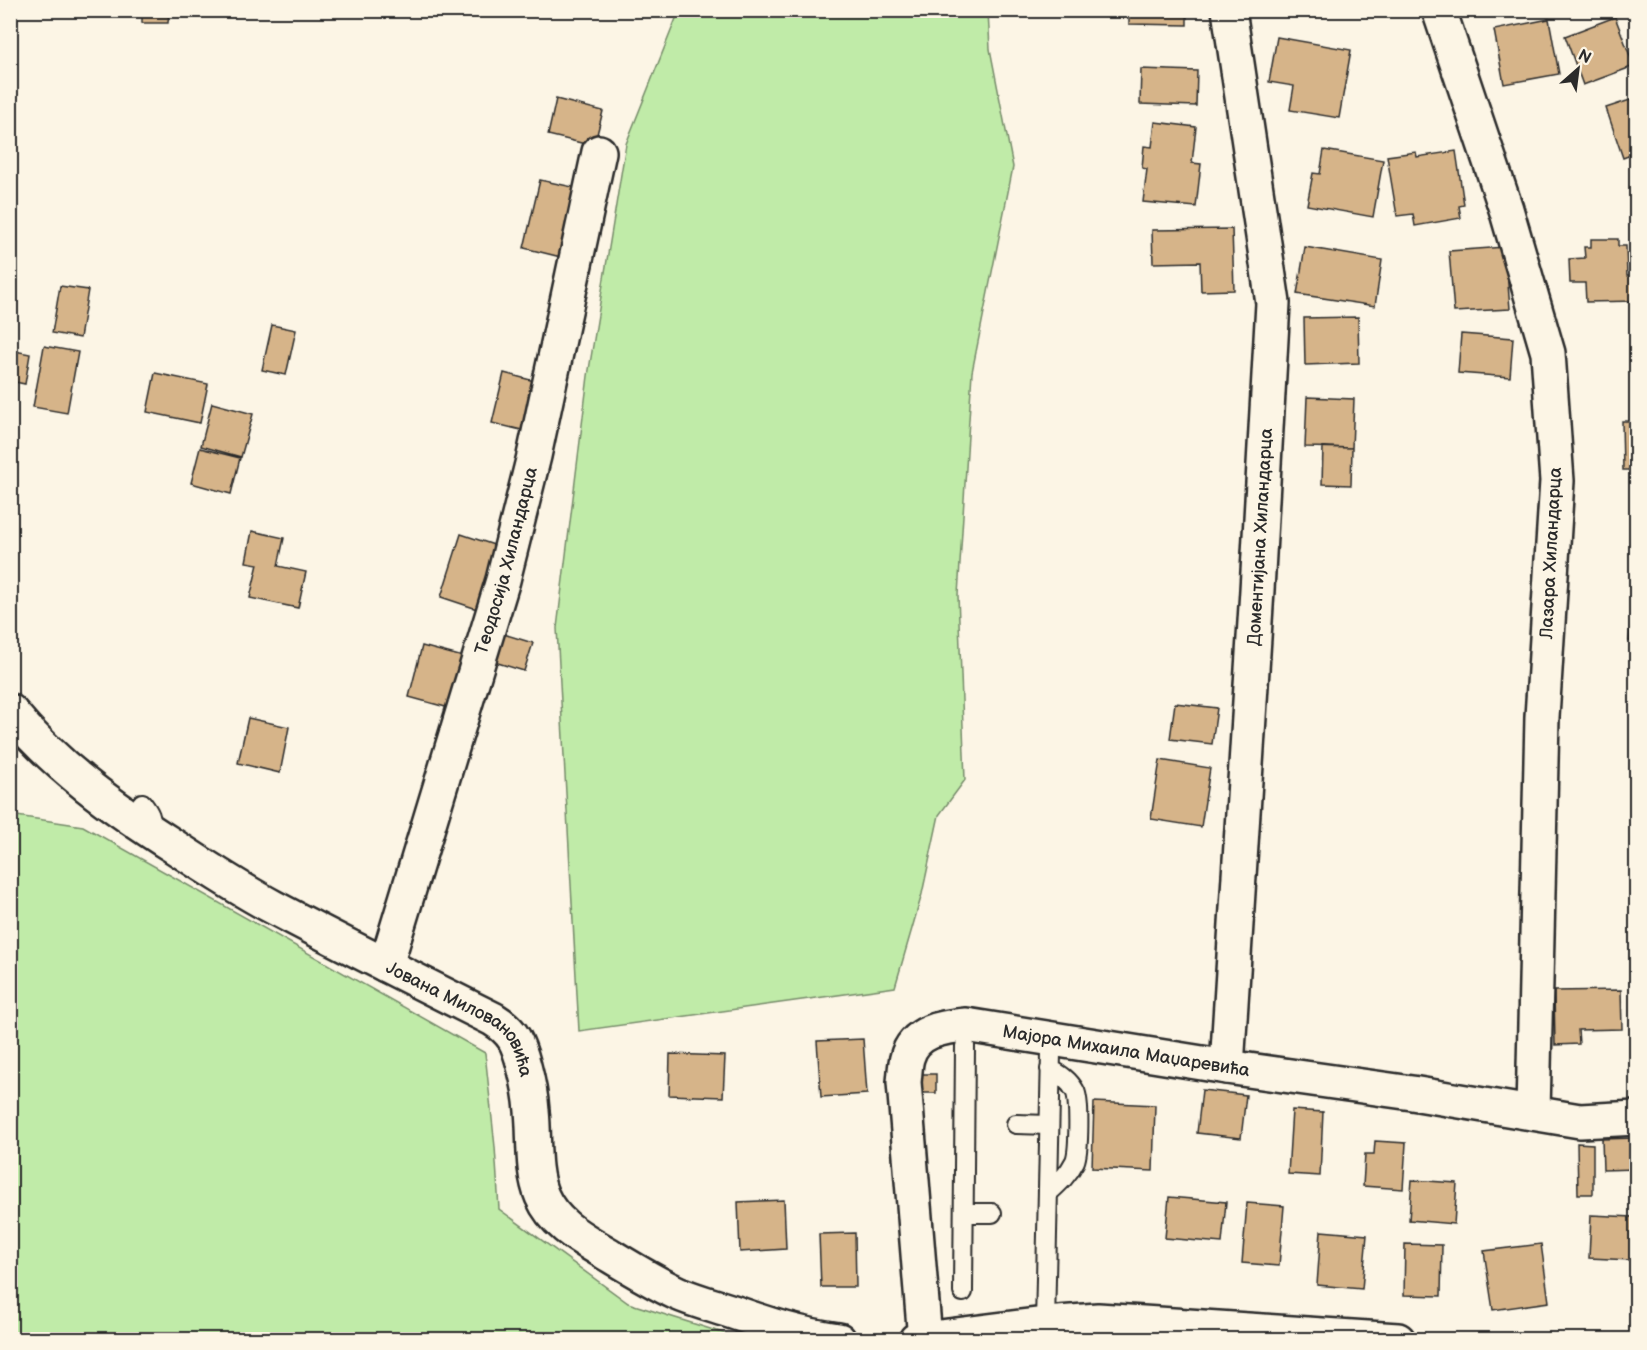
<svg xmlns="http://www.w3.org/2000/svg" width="1647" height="1350" viewBox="0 0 1647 1350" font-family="'Balsamiq Sans',sans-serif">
<rect width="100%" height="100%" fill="#fcf5e5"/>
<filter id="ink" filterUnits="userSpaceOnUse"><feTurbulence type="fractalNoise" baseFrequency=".0167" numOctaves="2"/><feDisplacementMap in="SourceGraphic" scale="12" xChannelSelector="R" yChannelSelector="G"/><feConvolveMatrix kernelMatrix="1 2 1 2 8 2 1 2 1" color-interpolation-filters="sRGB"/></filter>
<g filter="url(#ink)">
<path fill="#c0eba8" stroke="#768b6a" stroke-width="1.5" d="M 679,11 L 988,11 L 990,49 L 1013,167 L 972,372 L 958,595 L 965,780 L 939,815 L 922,894 L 895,987 L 579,1031 L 557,628 L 588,376 L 626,144 Z
M 10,815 L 83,826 L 485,1053 L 495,1147 L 499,1209 L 628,1303 L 742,1339 L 11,1339 Z"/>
<path fill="#d6b489" stroke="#2b2b2b" stroke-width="1.5" d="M 142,10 L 169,10 L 168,23 L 142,23 Z
M 1129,10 L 1187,10 L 1187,25 L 1129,24 Z
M 1615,17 L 1634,66 L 1583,85 L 1565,36 Z
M 1549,19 L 1559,74 L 1504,84 L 1494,30 Z
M 1277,37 L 1351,50 L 1339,118 L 1290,110 L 1294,86 L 1269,82 Z
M 1141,69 L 1197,71 L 1196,106 L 1140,104 Z
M 1636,98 L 1636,153 L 1623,158 L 1606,108 Z
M 556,99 L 603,111 L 594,146 L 548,135 Z
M 1155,122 L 1196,127 L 1192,163 L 1201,164 L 1196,207 L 1143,202 L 1147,169 L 1142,168 L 1144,146 L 1152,147 Z
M 1324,150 L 1383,160 L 1373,217 L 1307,205 L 1313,173 L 1320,174 Z
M 1456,151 L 1464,205 L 1459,206 L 1461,218 L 1415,226 L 1413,214 L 1397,216 L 1387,156 L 1416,152 L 1417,157 Z
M 540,180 L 582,189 L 565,258 L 524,248 Z
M 1232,229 L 1234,290 L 1201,291 L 1200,262 L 1153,263 L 1152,230 Z
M 1591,239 L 1618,239 L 1618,246 L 1626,246 L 1627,276 L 1636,276 L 1636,301 L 1586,302 L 1585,283 L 1570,283 L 1569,259 L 1585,258 L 1584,247 L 1591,247 Z
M 1305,247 L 1382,260 L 1375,306 L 1297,294 Z
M 1505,247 L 1510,309 L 1454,312 L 1449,251 Z
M 60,286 L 88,290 L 80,338 L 52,333 Z
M 1358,317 L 1359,363 L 1305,365 L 1304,318 Z
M 272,325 L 296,330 L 286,375 L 262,370 Z
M 1461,334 L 1513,338 L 1510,377 L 1458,373 Z
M 44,346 L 78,352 L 67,413 L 33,407 Z
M 10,350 L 30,354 L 25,384 L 10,381 Z
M 155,373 L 208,384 L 200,423 L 147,412 Z
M 504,373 L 542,383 L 530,432 L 492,423 Z
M 1307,397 L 1354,399 L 1352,448 L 1305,447 Z
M 212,403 L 253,414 L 241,457 L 201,446 Z
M 1622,421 L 1636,421 L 1636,470 L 1623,470 Z
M 1323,447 L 1352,448 L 1351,485 L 1322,484 Z
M 200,448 L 240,458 L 231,494 L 191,483 Z
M 1633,482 L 1636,482 L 1636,534 L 1630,534 Z
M 252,531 L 284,538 L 278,566 L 306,572 L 298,608 L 250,598 L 258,564 L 246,562 Z
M 461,534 L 497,546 L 477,609 L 441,597 Z
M 1636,569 L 1636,642 L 1629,641 Z
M 497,632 L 533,643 L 524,671 L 488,660 Z
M 422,646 L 467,658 L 453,709 L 409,697 Z
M 1175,703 L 1217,708 L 1212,744 L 1170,739 Z
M 248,718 L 289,727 L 280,773 L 238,763 Z
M 1160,760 L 1210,768 L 1201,827 L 1151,819 Z
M 1621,990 L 1622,1029 L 1578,1030 L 1579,1044 L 1555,1045 L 1554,991 Z
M 863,1039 L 867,1094 L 821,1097 L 817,1041 Z
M 670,1054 L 725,1056 L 723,1097 L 669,1095 Z
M 922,1074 L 936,1074 L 936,1093 L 922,1093 Z
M 1202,1090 L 1246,1095 L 1241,1138 L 1197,1133 Z
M 1094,1102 L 1155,1105 L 1153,1171 L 1092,1168 Z
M 1292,1110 L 1323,1112 L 1320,1176 L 1288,1174 Z
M 1636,1138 L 1636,1169 L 1603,1170 L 1602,1139 Z
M 1375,1141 L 1406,1143 L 1403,1189 L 1363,1186 L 1365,1154 L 1374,1154 Z
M 1577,1143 L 1593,1144 L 1593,1194 L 1578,1194 Z
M 1412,1180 L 1457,1183 L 1454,1224 L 1409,1220 Z
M 1169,1197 L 1226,1202 L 1222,1243 L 1165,1238 Z
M 784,1200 L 786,1249 L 740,1252 L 738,1202 Z
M 1247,1203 L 1284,1206 L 1279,1266 L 1242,1263 Z
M 1591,1215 L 1633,1217 L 1631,1260 L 1589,1258 Z
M 1321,1231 L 1367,1235 L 1362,1289 L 1317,1285 Z
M 855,1233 L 856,1287 L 821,1287 L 819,1234 Z
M 1405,1244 L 1442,1245 L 1441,1296 L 1404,1295 Z
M 1541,1244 L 1549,1302 L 1493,1310 L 1484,1251 Z"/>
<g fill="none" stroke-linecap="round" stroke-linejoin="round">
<defs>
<path id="service" d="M 142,803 C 149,812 153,818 150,829
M 1016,1124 L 1049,1125
M 1048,1193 C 1059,1183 1068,1175 1075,1161 C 1079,1151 1080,1099 1075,1091 C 1069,1080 1061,1075 1050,1069
M 964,1213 L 992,1213
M 963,1292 L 965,1046
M 1045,1324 L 1051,1053"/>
<g id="minor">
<path d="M 1439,10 L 1506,209 L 1548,353 L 1557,481 L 1542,717 L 1533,1112"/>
<path id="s1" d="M 10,711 C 56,767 115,809 175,847 C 207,868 239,889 273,907 C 345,945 419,982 493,1019 C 514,1032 518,1043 524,1066 C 528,1081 531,1096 532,1111 C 535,1139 531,1170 542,1196 C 554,1224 581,1238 606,1253 C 629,1267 653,1282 677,1293 C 695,1301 715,1306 733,1312 C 770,1325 800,1335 839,1340"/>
<path id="s2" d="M 386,965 L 503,580 L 534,456 L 599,152"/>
<path id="s3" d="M 1227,1067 L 1257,590 L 1273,303 L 1229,10"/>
<path d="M 916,1340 L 1045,1324 L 1098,1320 L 1398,1340"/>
<path id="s4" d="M 925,1340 L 904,1082 C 905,1074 905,1065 907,1058 C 914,1031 942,1027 966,1025 L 1227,1067 L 1412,1093 L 1580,1121 L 1636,1118"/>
</g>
</defs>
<use href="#service" stroke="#2b2b2b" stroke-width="22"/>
<use href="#minor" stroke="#2b2b2b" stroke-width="38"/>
<use href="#service" stroke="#fcf5e5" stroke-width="18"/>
<use href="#minor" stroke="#fcf5e5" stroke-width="33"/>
</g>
</g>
<g text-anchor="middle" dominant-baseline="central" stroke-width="4.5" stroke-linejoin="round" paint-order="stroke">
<g font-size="18" fill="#2b2b2b" stroke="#fcf5e5">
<text stroke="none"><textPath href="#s3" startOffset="531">Доментијана Хиландарца</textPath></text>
<text transform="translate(1551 553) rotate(-87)">Лазара Хиландарца</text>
<text stroke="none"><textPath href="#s2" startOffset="422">Теодосија Хиландарца</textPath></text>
<text stroke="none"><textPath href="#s1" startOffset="552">Јована Миловановића</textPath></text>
<text stroke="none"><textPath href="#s4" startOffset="518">Мајора Михаила Маџаревића</textPath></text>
</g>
</g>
<rect width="1647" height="1350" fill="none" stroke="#fcf5e5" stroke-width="36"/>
<rect x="18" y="18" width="1611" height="1314" fill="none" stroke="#2b2b2b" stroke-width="2" filter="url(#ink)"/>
<g transform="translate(1578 69) rotate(28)" stroke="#fcf5e5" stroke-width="4.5" paint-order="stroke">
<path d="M0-4.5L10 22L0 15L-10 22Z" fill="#2b2b2b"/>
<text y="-9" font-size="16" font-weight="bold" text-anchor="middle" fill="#2b2b2b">N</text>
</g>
</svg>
